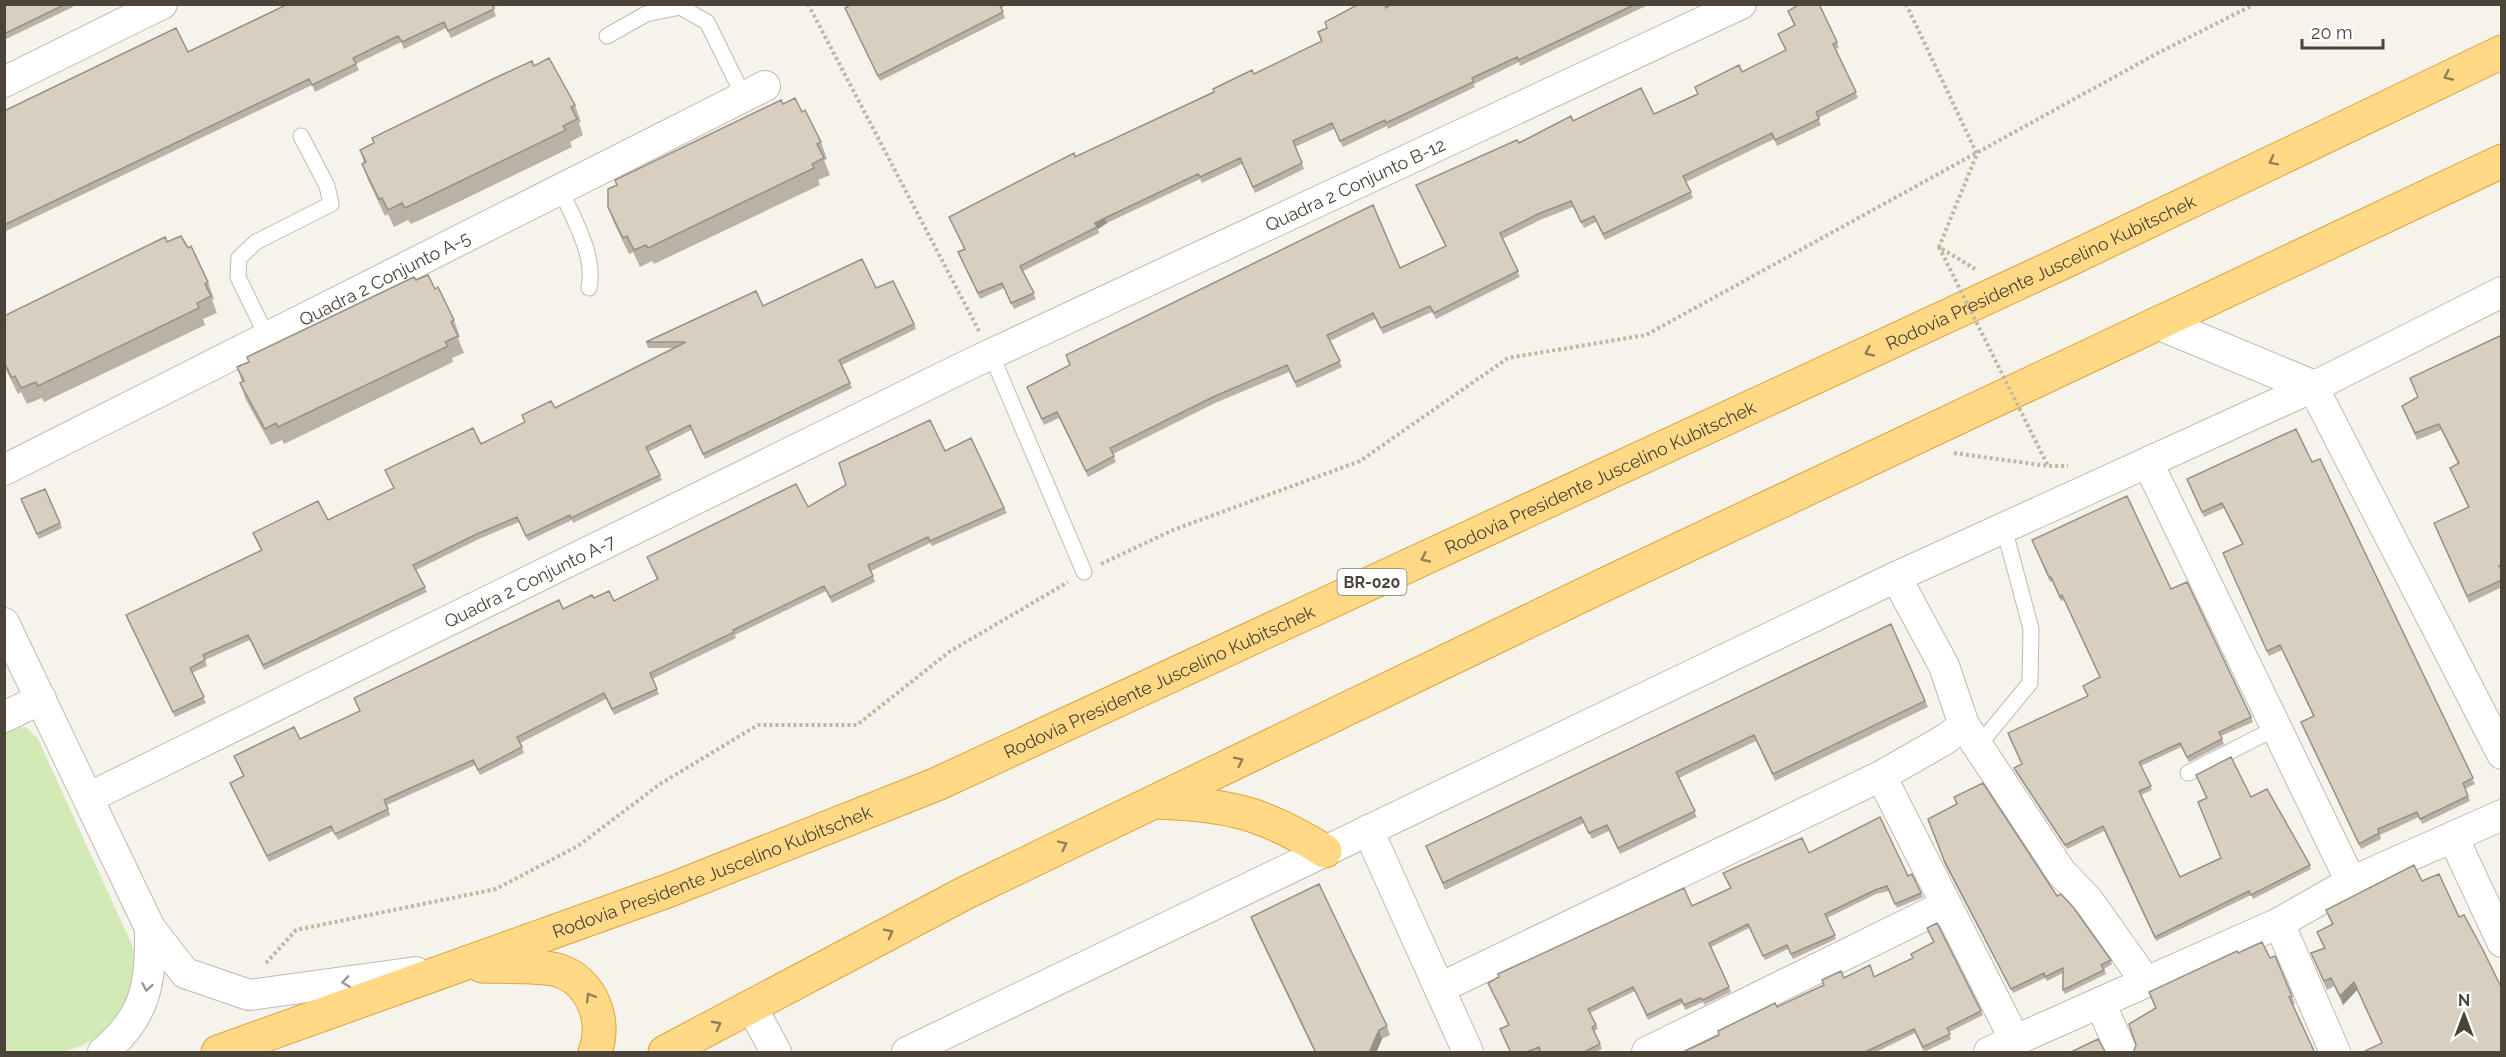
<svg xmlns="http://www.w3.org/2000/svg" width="2506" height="1057" viewBox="0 0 2506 1057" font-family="Raleway,sans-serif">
<rect width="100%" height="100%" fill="#f6f3ec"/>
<path fill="#d2eab5" d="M 26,727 L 38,739 L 133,947 C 143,993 108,1044 61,1052 C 43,1056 22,1052 5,1052 L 4,731 L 10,728 Z"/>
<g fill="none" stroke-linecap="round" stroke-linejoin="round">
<defs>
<path id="service" d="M 607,36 L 646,14 L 680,7 L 707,22 L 744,97
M 561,190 C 573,219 596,255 589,288
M 267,337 L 238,277 L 239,258 L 256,242 L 331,204 L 327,186 L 301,136
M 991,354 L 1084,572
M 1978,746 L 2030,683 L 2031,629 L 2004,528
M 2188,773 L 2276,728"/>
<g id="minor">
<path d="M 4,82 L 162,4"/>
<path d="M 2313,387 L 2502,754"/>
<path d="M 2148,463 L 2351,882"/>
<path id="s1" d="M 4,470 L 765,86"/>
<path d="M 4,623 L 150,928 L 185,973 L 249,995 L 416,972"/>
<path d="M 4,717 L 41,699"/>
<path d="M 1964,725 L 2061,872 L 2088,900 L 2146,982"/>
<path d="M 1881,776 L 2015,1040"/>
<path id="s2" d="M 88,798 L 972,363 L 1741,4"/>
<path d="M 1368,830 L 1468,1052"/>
<path d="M 2453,837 L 2502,942"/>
<path d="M 2279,923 L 2335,1052"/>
<path d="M 1440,988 L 1881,776 L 1944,740 L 1964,725 L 1944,666 L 1896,577"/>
<path d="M 2100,1003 L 2122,1052"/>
<path d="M 751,1006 L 776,1052"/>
<path d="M 103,1052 C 147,1016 151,982 150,928"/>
<path d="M 907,1052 L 1896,577 L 2313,387 L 2502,292"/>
<path d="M 1647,1052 L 1946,905"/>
<path d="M 1989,1052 L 2279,923 L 2351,882 L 2502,815"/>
</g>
<path id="tertiary" d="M 2159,323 L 2313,387"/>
<g id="trunk">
<path d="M 1158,802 C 1231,805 1263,813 1325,851"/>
<path d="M 482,966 C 501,967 539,965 557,970 C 592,980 607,1021 595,1052"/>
<path id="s3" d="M 218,1052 L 670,890 L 937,784 L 2066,261 L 2502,52"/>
<path d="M 665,1052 L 965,893 L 1612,581 L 2502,161"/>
</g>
</defs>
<use href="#service" stroke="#c2bbae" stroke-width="17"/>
<use href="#minor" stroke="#c2bbae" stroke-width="32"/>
<use href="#tertiary" stroke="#c2bbae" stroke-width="35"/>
<use href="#trunk" stroke="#e0a43c" stroke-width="35"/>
<path stroke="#c4b79f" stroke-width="4" stroke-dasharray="3 3" stroke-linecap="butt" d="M 808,4 L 979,331
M 1906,4 L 1977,154 L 1939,247 L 1975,269
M 1954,453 L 2048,466 L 2068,466
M 1101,564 L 1173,530 L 1360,461 L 1508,358 L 1646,335 L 2156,54 L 2255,4
M 266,963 L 296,930 L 496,889 L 578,846 L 660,784 L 758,725 L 857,725 L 949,652 L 1068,582"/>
<use href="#service" stroke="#fff" stroke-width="15"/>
<use href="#minor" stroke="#fff" stroke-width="30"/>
<use href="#tertiary" stroke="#fff" stroke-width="33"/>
<use href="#trunk" stroke="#ffd985" stroke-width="33"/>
<path stroke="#c4b79f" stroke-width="4" stroke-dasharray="3 3" stroke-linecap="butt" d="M 1939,247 L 2048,466"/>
</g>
<path fill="#bab2a6" d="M 4,4 L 72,4 L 73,7 L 4,40 Z
M 288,4 L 501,4 L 493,8 L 496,16 L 451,38 L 446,28 L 404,49 L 401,42 L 356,64 L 359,70 L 315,92 L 312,85 L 4,232 L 4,111 L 188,52 Z
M 852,4 L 1009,4 L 1001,8 L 1005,18 L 880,81 L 845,8 Z
M 1392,4 L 1650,4 L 1520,66 L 1519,62 L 1474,84 L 1475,87 L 1388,129 L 1387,126 L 1343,147 L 1334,129 L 1295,147 L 1304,169 L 1255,193 L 1242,164 L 1202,183 L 1200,179 L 1107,223 L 1098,229 L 1099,233 L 1023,271 L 1036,299 L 1014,309 L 1004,288 L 980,299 L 961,258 L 958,252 L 964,249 L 949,217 L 1075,157 L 1321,42 L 1318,32 Z
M 1788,11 L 1837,42 L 1839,48 L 1835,49 L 1858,98 L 1818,118 L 1821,125 L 1777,146 L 1774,139 L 1686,182 L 1693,198 L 1605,240 L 1596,222 L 1584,228 L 1573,207 L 1540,220 L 1502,239 L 1520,277 L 1436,319 L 1432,312 L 1383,334 L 1375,319 L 1330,341 L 1342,367 L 1297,388 L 1289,372 L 1215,403 L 1113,454 L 1116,462 L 1088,477 L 1059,418 L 1044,425 L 1027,387 L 1070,366 L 1066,355 L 1400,268 L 1445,246 L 1416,185 L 1573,121 L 1654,114 L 1698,94 L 1695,87 L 1742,72 L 1786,51 L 1778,34 L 1794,26 Z
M 534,66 L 575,105 L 581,122 L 579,123 L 583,135 L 570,142 L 572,147 L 448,207 L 411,224 L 408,220 L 394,227 L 388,214 L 385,216 L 368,180 L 362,164 L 364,163 L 360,150 Z
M 783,104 L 802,112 L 821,142 L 827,159 L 824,160 L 830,175 L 818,180 L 820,185 L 654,264 L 652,261 L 640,267 L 633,252 L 629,254 L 614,223 L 608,207 Z
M 167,242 L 188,248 L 208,282 L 214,299 L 212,300 L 217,313 L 203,319 L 205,325 L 44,402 L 42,398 L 27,404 L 21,392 L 18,394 L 4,366 L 4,321 L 6,321 L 4,318 Z
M 416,280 L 435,289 L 454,320 L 460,337 L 458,338 L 464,353 L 452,358 L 453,362 L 284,444 L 282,440 L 271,445 L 246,400 L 240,383 L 242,382 L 237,367 Z
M 876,288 L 914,324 L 916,329 L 842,365 L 852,388 L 705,459 L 691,430 L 648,452 L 662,480 L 573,523 L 572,520 L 528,541 L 519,522 L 479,539 L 416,570 L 427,592 L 264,670 L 250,640 L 205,660 L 207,666 L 192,673 L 206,703 L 175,717 L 126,615 L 261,551 L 253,533 L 328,520 L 394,489 L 385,470 L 481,444 L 525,422 L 522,415 L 555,408 L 675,348 L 648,348 L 646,342 L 763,306 Z
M 2502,335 L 2502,587 L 2469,603 L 2434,523 L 2468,507 L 2450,468 L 2458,464 L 2441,430 L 2417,440 L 2402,406 L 2418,397 Z
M 945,451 L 1004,508 L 1007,513 L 932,546 L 930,543 L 871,571 L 875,582 L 832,603 L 826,591 L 735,635 L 736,638 L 652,679 L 659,694 L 614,715 L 606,699 L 520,743 L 524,753 L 480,775 L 475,765 L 387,805 L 390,815 L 338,840 L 333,831 L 269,862 L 230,783 L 243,776 L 234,756 L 300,739 L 360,711 L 354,698 L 563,609 L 594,598 L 614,601 L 657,580 L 647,557 L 808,507 Z
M 2312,462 L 2475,784 L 2465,789 L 2470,801 L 2422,824 L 2419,817 L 2380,835 L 2381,839 L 2361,849 L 2301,722 L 2313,716 L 2282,650 L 2269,656 L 2225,558 L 2242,544 L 2224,508 L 2204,517 L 2187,479 Z
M 21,499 L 60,523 L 62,528 L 39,539 Z
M 2032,540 L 2171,589 L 2251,717 L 2253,722 L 2221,736 L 2224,744 L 2189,762 L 2181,747 L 2141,766 L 2152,790 L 2141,795 L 2180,877 L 2221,858 L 2206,798 L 2196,775 L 2251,797 L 2310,865 L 2311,869 L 2253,899 L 2251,895 L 2156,941 L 2104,831 L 2067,849 L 2016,772 L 2014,768 L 2022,764 L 2087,696 L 2083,686 L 2100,677 L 2064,600 L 2061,601 L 2052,581 L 2050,582 Z
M 1891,624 L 1928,707 L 1775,781 L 1756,741 L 1679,778 L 1697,817 L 1620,854 L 1609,831 L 1592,839 L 1584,823 L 1445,890 L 1426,846 Z
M 1928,819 L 2057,896 L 2111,960 L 2112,964 L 2104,969 L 2106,974 L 2065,994 L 2063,990 L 2063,973 L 2047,981 L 2045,978 L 2013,993 L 1945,865 Z
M 1809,853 L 1908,876 L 1921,893 L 1923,897 L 1897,908 L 1889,891 L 1876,894 L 1827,918 L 1836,939 L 1793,959 L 1788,949 L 1765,960 L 1749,928 L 1711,947 L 1731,992 L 1704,1005 L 1703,1002 L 1685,1010 L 1683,1003 L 1648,1020 L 1635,991 L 1590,1013 L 1598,1029 L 1594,1031 L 1602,1049 L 1593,1053 L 1541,1053 L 1540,1051 L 1537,1053 L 1510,1053 L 1508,1025 L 1488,983 L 1692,906 L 1730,888 L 1723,873 Z
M 2422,881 L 2382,1043 L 2357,990 L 2343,1005 L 2334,986 L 2327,990 L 2311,953 L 2324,949 L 2317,932 L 2332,925 L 2326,910 Z
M 1251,917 L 1387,1026 L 1390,1035 L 1382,1039 L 1376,1053 L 1315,1053 L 1254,926 Z
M 1927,928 L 1981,1011 L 1983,1015 L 1949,1032 L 1951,1039 L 1924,1052 L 1915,1033 L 1874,1053 L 1681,1053 L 1777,1007 L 1844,978 L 1874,977 L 1913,959 L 1934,943 Z
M 2238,953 L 2270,958 L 2292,996 L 2295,1004 L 2293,1005 L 2155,1008 L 2149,992 Z"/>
<path fill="#979187" d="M 1105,218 L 1107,223 L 1098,229 L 1095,223 Z
M 2354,982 L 2357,990 L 2343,1005 L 2340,996 Z
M 1379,1030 L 1382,1039 L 1376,1053 L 1369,1053 Z"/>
<path fill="#d8cfc1" stroke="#979187" stroke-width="1.5" d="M 4,4 L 66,4 L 4,34 Z
M 288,4 L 492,4 L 494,9 L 448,31 L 444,22 L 402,42 L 398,36 L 353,58 L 356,64 L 312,85 L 309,79 L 4,225 L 4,111 L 176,28 L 188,52 Z
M 852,4 L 999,4 L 1003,12 L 878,76 L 845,8 Z
M 1359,4 L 1384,4 L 1386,8 L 1392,4 L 1636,4 L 1518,60 L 1517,57 L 1472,78 L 1473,82 L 1386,123 L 1385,120 L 1340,141 L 1332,123 L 1293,141 L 1302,163 L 1253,187 L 1240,158 L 1200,177 L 1198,174 L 1105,218 L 1095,223 L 1097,227 L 1020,266 L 1034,293 L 1011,303 L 1002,283 L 978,293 L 958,252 L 965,249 L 949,217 L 1074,153 L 1075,157 L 1214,92 L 1213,89 L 1252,70 L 1254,74 L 1322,41 L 1318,32 L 1327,28 L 1325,22 Z
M 1800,4 L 1819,4 L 1837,42 L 1833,44 L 1856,92 L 1816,112 L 1819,119 L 1775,140 L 1772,133 L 1683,176 L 1691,192 L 1603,234 L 1594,216 L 1581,222 L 1571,201 L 1538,214 L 1500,233 L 1518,271 L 1434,313 L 1430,306 L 1381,328 L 1373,313 L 1327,335 L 1340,361 L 1295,382 L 1287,365 L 1213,397 L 1110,448 L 1114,456 L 1086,471 L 1057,412 L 1042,419 L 1027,387 L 1070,365 L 1066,355 L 1373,205 L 1400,268 L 1446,246 L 1416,185 L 1517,140 L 1519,143 L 1571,116 L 1573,121 L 1641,88 L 1654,114 L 1698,94 L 1695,87 L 1739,65 L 1742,72 L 1786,50 L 1778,34 L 1795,25 L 1788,11 Z
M 549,58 L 575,105 L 571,107 L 577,119 L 563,126 L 566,130 L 405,208 L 402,203 L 388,210 L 382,198 L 379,199 L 362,164 L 366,162 L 360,150 L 374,143 L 372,138 L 495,78 L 532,61 L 534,66 Z
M 795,98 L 802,112 L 805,110 L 821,142 L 817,144 L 824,158 L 812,164 L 814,168 L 648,248 L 646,245 L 634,250 L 627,236 L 623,238 L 608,207 L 608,189 L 617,185 L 615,180 L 781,100 L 783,104 Z
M 181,236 L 188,248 L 191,246 L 208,282 L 205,284 L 211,296 L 197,303 L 199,308 L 38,386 L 36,382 L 21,388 L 15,376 L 12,378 L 4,362 L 4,321 L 6,320 L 4,316 L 165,237 L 167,242 Z
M 862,259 L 876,288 L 893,281 L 914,324 L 839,360 L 850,383 L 703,454 L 690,425 L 646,447 L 660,475 L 571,518 L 570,515 L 526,536 L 517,517 L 477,534 L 413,565 L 425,587 L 263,665 L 248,635 L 203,655 L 205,660 L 190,668 L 204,697 L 173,712 L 126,615 L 262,550 L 253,533 L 318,501 L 328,520 L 394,488 L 385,470 L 473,428 L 481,444 L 525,422 L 522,415 L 551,401 L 555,408 L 686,342 L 646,342 L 756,291 L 763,306 Z
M 428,275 L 435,289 L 438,287 L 454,320 L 451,322 L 458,336 L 445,342 L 448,346 L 278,427 L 276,423 L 265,429 L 240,383 L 244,381 L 237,367 L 249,362 L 247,357 L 414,277 L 416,280 Z
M 2502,335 L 2502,565 L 2499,566 L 2502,571 L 2502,580 L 2467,596 L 2434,523 L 2469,507 L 2450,468 L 2459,463 L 2439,424 L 2415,433 L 2402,406 L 2418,397 L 2410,378 Z
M 930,420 L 945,451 L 971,438 L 1004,508 L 930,541 L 928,537 L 868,565 L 873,576 L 830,597 L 824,586 L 733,630 L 734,632 L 650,673 L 657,689 L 612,709 L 604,693 L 517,737 L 522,747 L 478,770 L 473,760 L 384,800 L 388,809 L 335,834 L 331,826 L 267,856 L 230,783 L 244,776 L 234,756 L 294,727 L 300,739 L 360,711 L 354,698 L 559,600 L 563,609 L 592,595 L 594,598 L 609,591 L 614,601 L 658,579 L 647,557 L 796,484 L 808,507 L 846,485 L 839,463 Z
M 2296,429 L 2312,462 L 2320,459 L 2473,778 L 2463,783 L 2468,796 L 2420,819 L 2417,812 L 2378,829 L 2379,833 L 2359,844 L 2301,722 L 2314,716 L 2280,645 L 2267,651 L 2223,553 L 2243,544 L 2222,503 L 2202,512 L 2187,479 Z
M 45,489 L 60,523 L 37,534 L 21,499 Z
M 2127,496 L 2171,589 L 2187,582 L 2251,717 L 2219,732 L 2222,739 L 2187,757 L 2180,743 L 2139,762 L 2151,786 L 2139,791 L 2180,877 L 2221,858 L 2198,802 L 2207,798 L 2196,775 L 2231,757 L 2251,797 L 2267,789 L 2310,865 L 2251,895 L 2249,891 L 2155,937 L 2103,826 L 2065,845 L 2014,768 L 2022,764 L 2008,733 L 2088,696 L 2083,686 L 2100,677 L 2062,595 L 2060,597 L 2051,577 L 2049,577 L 2032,540 Z
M 1891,624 L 1925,701 L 1773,774 L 1754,735 L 1676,772 L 1695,811 L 1618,848 L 1607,825 L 1589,833 L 1581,817 L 1443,883 L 1426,846 Z
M 1983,783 L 2057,896 L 2061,894 L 2073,907 L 2111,960 L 2101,965 L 2104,970 L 2063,990 L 2063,968 L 2045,977 L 2044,973 L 2011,989 L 1944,860 L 1928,819 L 1957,804 L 1954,797 Z
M 1880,817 L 1908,876 L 1912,874 L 1921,893 L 1895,904 L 1887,886 L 1875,890 L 1825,914 L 1835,935 L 1791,954 L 1787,945 L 1763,956 L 1748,924 L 1709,943 L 1729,987 L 1703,1000 L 1701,998 L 1684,1005 L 1681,999 L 1647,1015 L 1633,987 L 1588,1009 L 1596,1025 L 1592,1027 L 1600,1044 L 1582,1053 L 1541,1053 L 1539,1047 L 1524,1053 L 1511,1053 L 1500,1029 L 1509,1025 L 1488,983 L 1499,977 L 1498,974 L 1684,888 L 1692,906 L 1731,888 L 1723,873 L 1802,838 L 1809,853 Z
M 2414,865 L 2422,881 L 2439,874 L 2459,917 L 2464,915 L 2483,950 L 2502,989 L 2502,1053 L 2366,1053 L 2365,1051 L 2382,1043 L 2354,982 L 2340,996 L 2331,978 L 2324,981 L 2311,953 L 2325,948 L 2317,932 L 2333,924 L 2326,910 Z
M 1319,884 L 1387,1026 L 1379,1030 L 1369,1053 L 1316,1053 L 1251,917 Z
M 1937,923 L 1981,1011 L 1947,1028 L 1950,1034 L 1923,1047 L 1914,1029 L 1863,1053 L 1681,1053 L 1719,1035 L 1718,1031 L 1775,1003 L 1777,1007 L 1824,985 L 1822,980 L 1841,971 L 1844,978 L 1870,965 L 1874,977 L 1913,958 L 1911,954 L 1934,942 L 1927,928 Z
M 2262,942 L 2270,958 L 2275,956 L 2292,996 L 2289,997 L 2315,1053 L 2133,1053 L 2136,1045 L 2129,1024 L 2156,1008 L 2149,992 L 2237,951 L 2238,953 Z
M 2098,1039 L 2106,1053 L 2069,1053 Z"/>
<defs><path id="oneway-chevron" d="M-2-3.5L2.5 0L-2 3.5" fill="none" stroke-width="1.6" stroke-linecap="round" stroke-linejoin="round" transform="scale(1.5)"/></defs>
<g stroke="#938057">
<use href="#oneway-chevron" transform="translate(2448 76) rotate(155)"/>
<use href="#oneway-chevron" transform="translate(2273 161) rotate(154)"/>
<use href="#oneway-chevron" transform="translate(1869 352) rotate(155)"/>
<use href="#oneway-chevron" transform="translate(1425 558) rotate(155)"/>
<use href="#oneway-chevron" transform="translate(1239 761) rotate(-26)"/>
<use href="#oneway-chevron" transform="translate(1063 845) rotate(-26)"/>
<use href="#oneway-chevron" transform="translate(889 933) rotate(-28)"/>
<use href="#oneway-chevron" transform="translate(590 997) rotate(-122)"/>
<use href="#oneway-chevron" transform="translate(717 1025) rotate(-28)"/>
</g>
<g stroke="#9c9892">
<use href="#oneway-chevron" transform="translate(346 982) rotate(172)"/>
<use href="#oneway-chevron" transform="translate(147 987) rotate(100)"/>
</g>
<g text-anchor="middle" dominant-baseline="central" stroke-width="4.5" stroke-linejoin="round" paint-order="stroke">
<rect fill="#fff" stroke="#817c74" stroke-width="1.5" x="1337.5" y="569" width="69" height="26" rx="4.5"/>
<g font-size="16" font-weight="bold" fill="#4b4439">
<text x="1372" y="582">BR-020</text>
</g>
<g font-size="18" fill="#4b4439" stroke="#fff">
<text stroke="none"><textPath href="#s2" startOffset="1408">Quadra 2 Conjunto B-12</textPath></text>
<text stroke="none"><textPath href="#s3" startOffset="1984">Rodovia Presidente Juscelino Kubitschek</textPath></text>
<text stroke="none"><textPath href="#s1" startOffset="426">Quadra 2 Conjunto A-5</textPath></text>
<text stroke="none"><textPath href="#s3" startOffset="1498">Rodovia Presidente Juscelino Kubitschek</textPath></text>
<text stroke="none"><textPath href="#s2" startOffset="492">Quadra 2 Conjunto A-7</textPath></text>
<text stroke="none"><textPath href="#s3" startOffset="1012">Rodovia Presidente Juscelino Kubitschek</textPath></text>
<text stroke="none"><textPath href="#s3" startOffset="526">Rodovia Presidente Juscelino Kubitschek</textPath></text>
</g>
</g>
<rect width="2506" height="1057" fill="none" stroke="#4b4439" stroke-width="12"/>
<g transform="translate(2464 1015)" stroke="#ffffff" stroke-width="4.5" paint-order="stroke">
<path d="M0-4.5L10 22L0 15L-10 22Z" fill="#4b4439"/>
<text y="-9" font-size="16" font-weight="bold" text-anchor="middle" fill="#4b4439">N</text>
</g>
<path d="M2302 39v9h81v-9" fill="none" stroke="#4b4439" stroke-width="3"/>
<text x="2311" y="39" font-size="18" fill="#4b4439" stroke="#ffffff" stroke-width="4.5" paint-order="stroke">20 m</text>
</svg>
